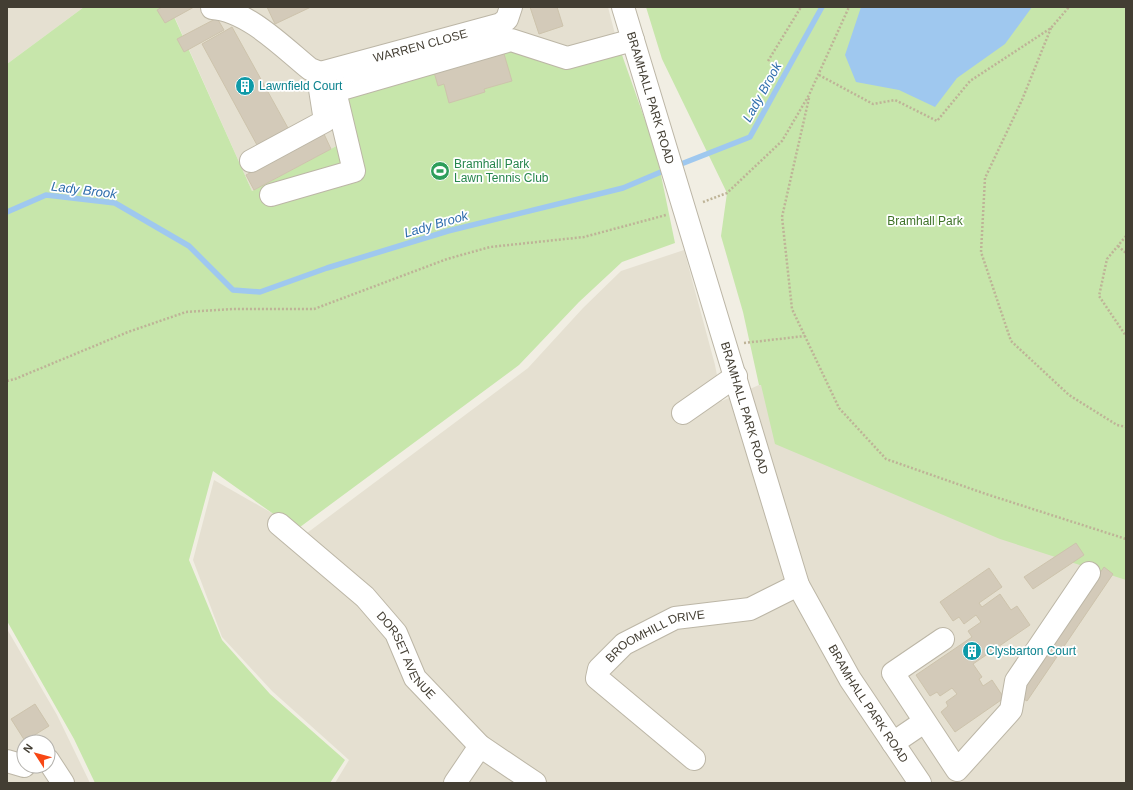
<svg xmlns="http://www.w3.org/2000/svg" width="1133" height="790" viewBox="0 0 1133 790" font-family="Helvetica,sans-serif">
<rect width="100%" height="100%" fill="#f1eee3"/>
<path fill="#e5e0d1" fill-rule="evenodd" d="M 7,7 L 84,7 L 7,64 Z
M 177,7 L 608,7 L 616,38 L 344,142 L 252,191 L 171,9 Z
M 684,250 L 715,365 L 722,401 L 759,385 L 768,386 L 1126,576 L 1126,783 L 335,783 L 349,760 L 272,691 L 222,637 L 193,560 L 214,480 L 307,533 L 528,368 L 583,308 L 621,271 Z
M 7,629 L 57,715 L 90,783 L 7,783 ZM 24,742 L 48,742 L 48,766 L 24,766 Z"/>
<path fill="#c7e6ab" d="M 84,7 L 177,7 L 171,10 L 252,191 L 344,142 L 327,88 L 514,36 L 565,47 L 616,38 L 656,151 L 675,243 L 622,262 L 579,302 L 519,365 L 296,530 L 213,471 L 189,560 L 222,640 L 270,694 L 345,760 L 330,783 L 95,783 L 74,739 L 7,621 L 7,64 Z
M 646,7 L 1126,7 L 1126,580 L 1000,539 L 775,444 L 761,385 L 759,385 L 743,312 L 721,236 L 727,193 L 662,59 Z"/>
<path fill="#9fc8ef" d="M 861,7 L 1032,7 L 1005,44 L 957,78 L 935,107 L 899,90 L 856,82 L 845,55 Z"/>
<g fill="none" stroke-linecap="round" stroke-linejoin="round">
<path stroke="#9fc8ef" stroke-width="5.5" d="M 676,166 L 750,137 L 822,7
M 7,212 L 46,195 L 115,203 L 189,246 L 233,290 L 260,292 L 327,268 L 448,231 L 623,188 L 668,169"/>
</g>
<path fill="#d3cab9" stroke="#cdc3ac" d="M 162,7 L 194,7 L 165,23 L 157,10 Z
M 267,7 L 311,7 L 275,24 Z
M 530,7 L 557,7 L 563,26 L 539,34 Z
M 217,18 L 224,30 L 184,52 L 177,39 Z
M 232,27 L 288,128 L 257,145 L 202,44 Z
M 502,47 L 512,81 L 484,89 L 485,92 L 449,103 L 444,84 L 438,86 L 434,72 Z
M 324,134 L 331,149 L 254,190 L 246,175 Z
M 1076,543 L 1084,555 L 1033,589 L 1024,577 Z
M 1104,567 L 1113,574 L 1027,701 L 1017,695 Z
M 989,568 L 1002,587 L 979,603 L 982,607 L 1000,594 L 1011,610 L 1017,606 L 1030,625 L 973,664 L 982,677 L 979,679 L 983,686 L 992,680 L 1004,698 L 955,732 L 941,712 L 948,706 L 946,702 L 957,694 L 952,688 L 940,696 L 937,692 L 930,696 L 916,675 L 972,637 L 968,631 L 981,622 L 976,615 L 964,624 L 959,617 L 953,621 L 940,602 Z
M 35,704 L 49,726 L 25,741 L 11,719 Z"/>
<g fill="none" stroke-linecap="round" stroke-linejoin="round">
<defs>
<g id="minor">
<path id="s1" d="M 623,7 L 798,585 L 850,679 L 920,783"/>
<path d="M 212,8 C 247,10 283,47 310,69 L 320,73"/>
<path id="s2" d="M 320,73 L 501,24 L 507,19 L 511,7"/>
<path d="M 251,161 L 325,121 L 319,83 L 320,73"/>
<path d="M 271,195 L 354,171 L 335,91 L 511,40 L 567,58 L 633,40"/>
<path d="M 683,413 L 736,376"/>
<path id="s3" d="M 279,524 L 365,597 L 396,633 L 415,678 L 480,746 L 535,783"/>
<path d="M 943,639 L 893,673 L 957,770 L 1011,710 L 1016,681 L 1089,573"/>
<path d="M 893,743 L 924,722"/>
<path id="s4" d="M 694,759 L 597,678 L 599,669 L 624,644 L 675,618 L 750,609 L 798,585"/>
<path d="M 48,760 L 63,783"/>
<path d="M 7,761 L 24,766"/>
<path d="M 455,783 L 480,746"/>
</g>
</defs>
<use href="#minor" stroke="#bcb6a6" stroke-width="24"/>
<path stroke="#beb397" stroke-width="2.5" stroke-dasharray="2 2" stroke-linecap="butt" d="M 1051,28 L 1022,100 L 985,178 L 981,252 L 1011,341 L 1069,395 L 1117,425 L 1126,427
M 768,61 L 801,7
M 819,75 L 873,104 L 895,100 L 937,121 L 970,81 L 1051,28 L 1069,7
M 809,98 L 782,217 L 792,309 L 839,408 L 886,459 L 986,494 L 1126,539
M 703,202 L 727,193 L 782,141 L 809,95 L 849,7
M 1126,236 L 1107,259 L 1099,296 L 1126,336
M 1118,246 L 1126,253
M 744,343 L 805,336
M 7,381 L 15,379 L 128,332 L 186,312 L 233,309 L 314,309 L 447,259 L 490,247 L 584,237 L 666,215"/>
<use href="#minor" stroke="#fff" stroke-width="22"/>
</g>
<defs>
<symbol id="building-disc" viewBox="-11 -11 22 22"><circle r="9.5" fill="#0f9aa8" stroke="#fff"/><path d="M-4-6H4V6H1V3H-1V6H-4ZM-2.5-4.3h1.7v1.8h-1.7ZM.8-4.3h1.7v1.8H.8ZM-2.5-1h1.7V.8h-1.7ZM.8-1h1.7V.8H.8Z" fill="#fff"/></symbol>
<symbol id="stadium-disc" viewBox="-11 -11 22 22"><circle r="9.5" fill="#2e9e5b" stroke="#fff"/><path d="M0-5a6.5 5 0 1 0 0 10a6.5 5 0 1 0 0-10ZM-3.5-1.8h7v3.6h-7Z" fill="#fff"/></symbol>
</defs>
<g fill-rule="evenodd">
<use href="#building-disc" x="234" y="75" width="22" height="22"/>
<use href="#stadium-disc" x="429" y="160" width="22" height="22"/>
<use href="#building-disc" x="961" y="640" width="22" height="22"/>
</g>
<g text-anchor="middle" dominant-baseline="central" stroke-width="3.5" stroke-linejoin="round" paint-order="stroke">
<g font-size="12" fill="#433e33" stroke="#fff">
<text stroke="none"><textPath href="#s2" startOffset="104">WARREN CLOSE</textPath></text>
<text stroke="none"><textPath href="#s1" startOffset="95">BRAMHALL PARK ROAD</textPath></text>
<text stroke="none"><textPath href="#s1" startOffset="419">BRAMHALL PARK ROAD</textPath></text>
<text stroke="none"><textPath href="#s4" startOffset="203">BROOMHILL DRIVE</textPath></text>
<text stroke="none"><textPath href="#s3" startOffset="185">DORSET AVENUE</textPath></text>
<text stroke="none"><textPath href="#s1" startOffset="742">BRAMHALL PARK ROAD</textPath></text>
</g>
<g font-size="12" fill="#0d838f" stroke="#fff" text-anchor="start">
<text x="259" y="86">Lawnfield Court</text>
<text x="986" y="651">Clysbarton Court</text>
</g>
<g font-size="12" fill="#27864d" stroke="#fff" text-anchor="start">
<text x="454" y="164">Bramhall Park<tspan x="454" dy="14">Lawn Tennis Club</tspan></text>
</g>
<g font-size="12" fill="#3f7328" stroke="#fff">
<text x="925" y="221">Bramhall Park</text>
</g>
<g font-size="13" font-style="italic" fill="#2f6ead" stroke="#fff">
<text transform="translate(762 92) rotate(-61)">Lady Brook</text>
<text transform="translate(84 190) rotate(7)">Lady Brook</text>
<text transform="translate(436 224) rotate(-16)">Lady Brook</text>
</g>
</g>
<rect width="1133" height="790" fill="none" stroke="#433e33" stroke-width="16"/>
<g transform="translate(36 754) rotate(306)"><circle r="19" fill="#ffffff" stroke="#b4b2ad"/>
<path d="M0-3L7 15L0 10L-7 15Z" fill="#f84714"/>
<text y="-6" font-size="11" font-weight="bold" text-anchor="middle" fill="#433e33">N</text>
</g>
</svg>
